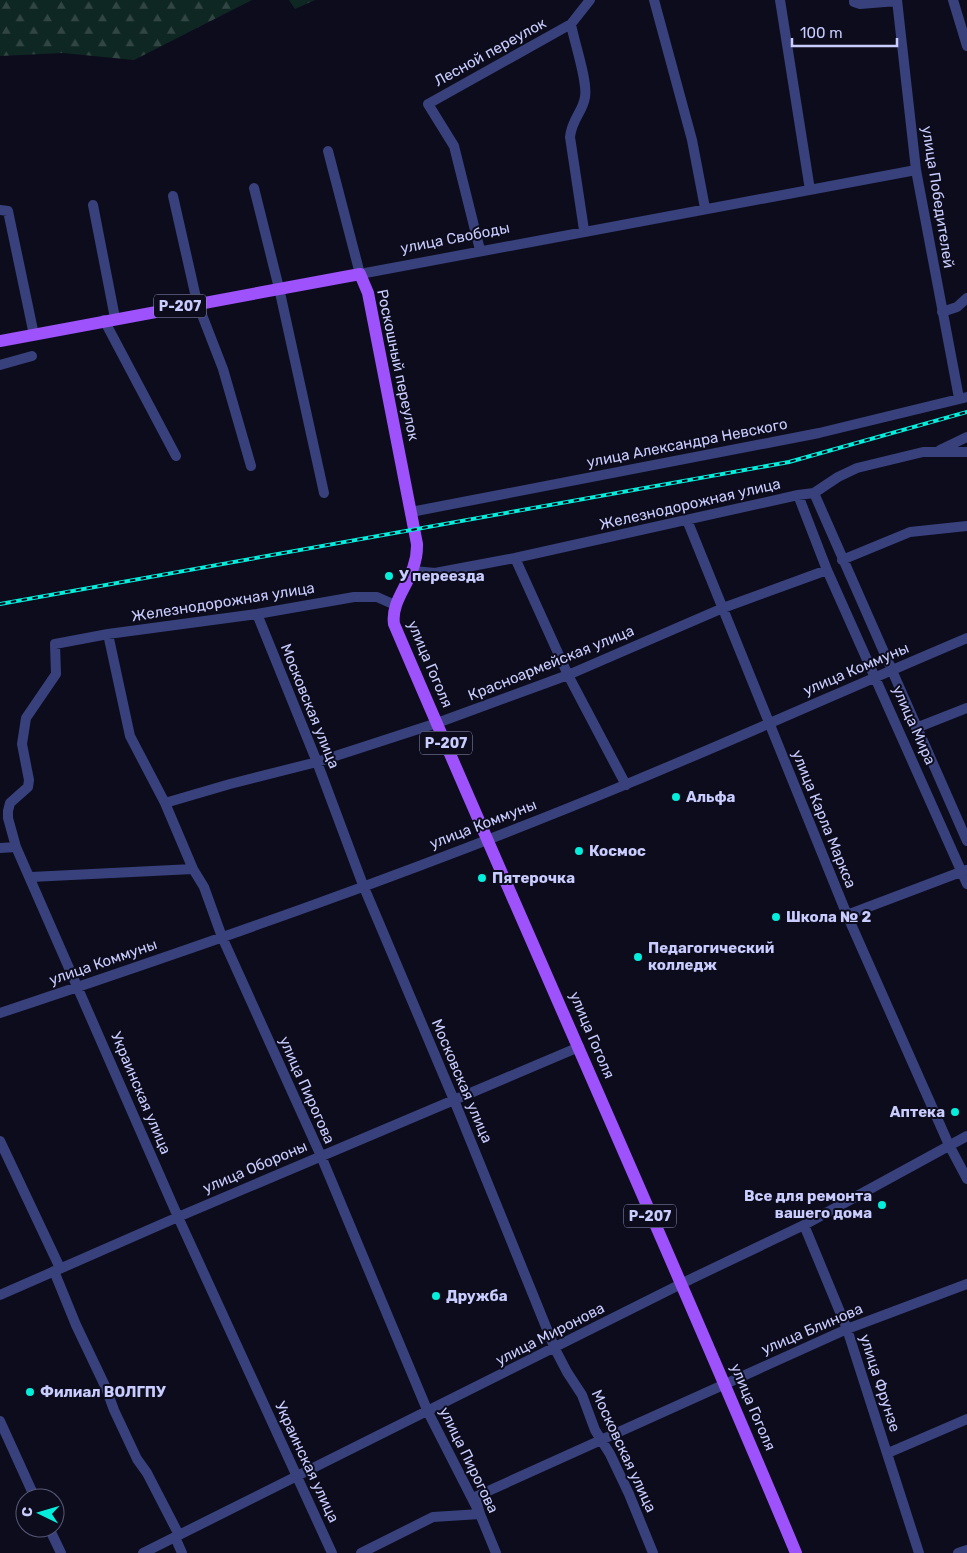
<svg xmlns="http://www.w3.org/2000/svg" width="967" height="1553" viewBox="0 0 967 1553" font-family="Rubik,sans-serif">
<defs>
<pattern id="forest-firs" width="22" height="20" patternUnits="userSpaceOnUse" patternTransform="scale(1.25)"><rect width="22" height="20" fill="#0f2722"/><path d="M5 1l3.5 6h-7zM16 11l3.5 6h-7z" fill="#314543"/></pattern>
</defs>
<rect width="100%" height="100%" fill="#0c0c1d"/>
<path fill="url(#forest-firs)" d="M 0,0 L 252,0 L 134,60 L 63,53 L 0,56 Z
M 289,0 L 315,0 L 295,9 Z"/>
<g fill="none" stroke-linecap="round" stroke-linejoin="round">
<path stroke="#38417b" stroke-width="10" d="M 654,0 L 692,140 L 705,208
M 780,0 L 810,190
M 854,0 L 854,2 L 860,4 L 897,1
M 897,0 L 916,170 L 959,398
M 953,0 L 967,46
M 571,24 C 574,42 588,81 585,97 C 583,112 572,118 570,137 L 584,230
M 328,151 L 360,274 L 916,170
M 254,188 L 279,288 L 324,493
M 173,196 L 197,302 L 223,369 L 251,466
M 93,205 L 115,318
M 0,210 L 8,211 L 34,335
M 480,250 L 454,146 L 428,104 L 571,24 L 590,0
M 942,312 L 957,307 L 967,298
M 104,320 L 176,456
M 0,365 L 32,356
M 940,450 L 967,437
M 814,493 L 967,841
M 798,495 L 827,570 L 967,884
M 411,512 L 819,433 L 967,397
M 687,520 L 847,915 L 949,1145 L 967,1179
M 515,558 L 568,675 L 626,785
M 842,560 L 910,532 L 967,526
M 414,571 L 435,573 L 515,558 L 798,495 L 814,493 L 838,477 L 857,468 L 923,452 L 967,452
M 257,614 L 317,762 L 363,885 L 454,1100 L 555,1349 L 567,1372 L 582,1395 L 595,1430 L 610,1454 L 629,1494 L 653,1553
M 108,634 L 130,736 L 165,803 L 193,869 L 204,887 L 222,937 L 321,1156 L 428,1412 L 480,1514 L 496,1553
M 916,728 L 967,708
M 165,803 L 230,784 L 317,762 L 437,723 L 568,675 L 723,608 L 827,570
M 0,848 L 16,847
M 31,877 L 193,869
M 847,915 L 966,870
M 0,1013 C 210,943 422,869 627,784 C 741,737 853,686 967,638
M 0,1141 L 60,1268
M 804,1225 L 847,1329 L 919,1553
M 54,1271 L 76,1325 L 106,1388 L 114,1410 L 137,1459 L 147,1473 L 179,1535
M 0,1295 L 178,1217 L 579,1047
M 0,1421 L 35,1498
M 888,1453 L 967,1419
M 49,1528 L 61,1553
M 175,1537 L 182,1553
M 143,1553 L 693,1278 L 804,1225 L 967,1136
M 332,1553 L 178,1217 L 16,847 L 8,818 L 8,811 L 10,803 L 28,787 L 29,780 L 22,744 L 26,718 L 56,674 L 55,644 L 108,634 L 257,614 L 354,597 L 377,597 L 395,605
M 361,1553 L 433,1517 L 480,1514 L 475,1497 L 847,1329 L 967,1284
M 958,1553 L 967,1550"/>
<path stroke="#9e52fb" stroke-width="12" d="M 0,341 L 360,274 L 368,293 L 417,544 C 418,579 390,597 394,624 C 527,935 666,1242 796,1553"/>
<defs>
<path id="rail" d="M 0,604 L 789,462 L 967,412"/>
</defs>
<use href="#rail" stroke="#05eedb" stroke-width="4"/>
<use href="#rail" stroke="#0c0c1d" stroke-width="2" stroke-dasharray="5.5" stroke-linecap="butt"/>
</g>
<g fill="#05eedb" stroke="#0c0c1d" stroke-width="2">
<circle cx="389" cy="576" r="5"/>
<circle cx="676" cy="797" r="5"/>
<circle cx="579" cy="851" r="5"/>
<circle cx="482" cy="878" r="5"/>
<circle cx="776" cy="917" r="5"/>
<circle cx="638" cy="957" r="5"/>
<circle cx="955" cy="1112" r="5"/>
<circle cx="882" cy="1205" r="5"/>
<circle cx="436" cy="1296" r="5"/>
<circle cx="30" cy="1392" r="5"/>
</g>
<g text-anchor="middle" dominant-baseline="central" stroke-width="4" stroke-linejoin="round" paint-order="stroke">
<g fill="#0c0c1d" stroke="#9092ba" stroke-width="1">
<rect x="154" y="294.5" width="52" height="23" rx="4"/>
<rect x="420" y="731.5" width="52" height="23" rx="4"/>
<rect x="624" y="1204.5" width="52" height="23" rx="4"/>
</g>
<g font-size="14" font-weight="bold" fill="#c9ccfe">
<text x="180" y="306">Р-207</text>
<text x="446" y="743">Р-207</text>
<text x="650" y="1216">Р-207</text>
</g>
<g font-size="15" fill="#c9ccfe" stroke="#0c0c1d">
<text transform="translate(490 52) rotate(-29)">Лесной переулок</text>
<text transform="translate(938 197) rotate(81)">улица Победителей</text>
<text transform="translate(455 238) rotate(-11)">улица Свободы</text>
<text transform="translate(398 365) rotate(78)">Роскошный переулок</text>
<text transform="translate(687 443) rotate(-11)">улица Александра Невского</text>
<text transform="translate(690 504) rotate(-13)">Железнодорожная улица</text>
<text transform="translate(223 602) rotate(-9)">Железнодорожная улица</text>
<text transform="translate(551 663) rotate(-22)">Красноармейская улица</text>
<text transform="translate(430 664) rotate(67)">улица Гоголя</text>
<text transform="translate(856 669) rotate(-23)">улица Коммуны</text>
<text transform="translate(310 706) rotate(68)">Московская улица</text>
<text transform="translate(914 725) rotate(66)">улица Мира</text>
<text transform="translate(824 819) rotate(68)">улица Карла Маркса</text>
<text transform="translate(483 824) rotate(-21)">улица Коммуны</text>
<text transform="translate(103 962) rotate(-19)">улица Коммуны</text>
<text transform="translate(592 1035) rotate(67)">улица Гоголя</text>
<text transform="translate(462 1081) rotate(67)">Московская улица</text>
<text transform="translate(307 1090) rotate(66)">улица Пирогова</text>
<text transform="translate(141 1093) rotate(67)">Украинская улица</text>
<text transform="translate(255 1167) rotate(-23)">улица Обороны</text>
<text transform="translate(812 1329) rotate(-23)">улица Блинова</text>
<text transform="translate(550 1334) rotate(-27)">улица Миронова</text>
<text transform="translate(880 1383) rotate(72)">улица Фрунзе</text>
<text transform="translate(753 1407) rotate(67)">улица Гоголя</text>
<text transform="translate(624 1451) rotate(65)">Московская улица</text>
<text transform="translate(469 1460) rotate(64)">улица Пирогова</text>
<text transform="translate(307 1462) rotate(65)">Украинская улица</text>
</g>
<g font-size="15" font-weight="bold" fill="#c9ccfe" stroke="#0c0c1d" text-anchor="start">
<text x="399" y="576">У переезда</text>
<text x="686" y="797">Альфа</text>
<text x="589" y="851">Космос</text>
<text x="492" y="878">Пятерочка</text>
<text x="786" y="917">Школа № 2</text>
<text x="648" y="948">Педагогический<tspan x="648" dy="17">колледж</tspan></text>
<text x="945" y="1112" text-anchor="end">Аптека</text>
<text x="872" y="1196" text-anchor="end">Все для ремонта<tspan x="872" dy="17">вашего дома</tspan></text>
<text x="446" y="1296">Дружба</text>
<text x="40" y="1392">Филиал ВОЛГПУ</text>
</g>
</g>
<g transform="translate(40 1513) rotate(275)"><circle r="24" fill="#0c0c1d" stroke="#585977"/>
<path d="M0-4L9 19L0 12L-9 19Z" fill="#05eedb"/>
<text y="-8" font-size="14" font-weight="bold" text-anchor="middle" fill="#c9ccfe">С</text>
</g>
<path d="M792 38v8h105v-8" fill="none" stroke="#c9ccfe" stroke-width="2.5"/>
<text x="800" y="38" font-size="15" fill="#c9ccfe" stroke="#0c0c1d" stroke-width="4" paint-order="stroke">100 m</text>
</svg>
